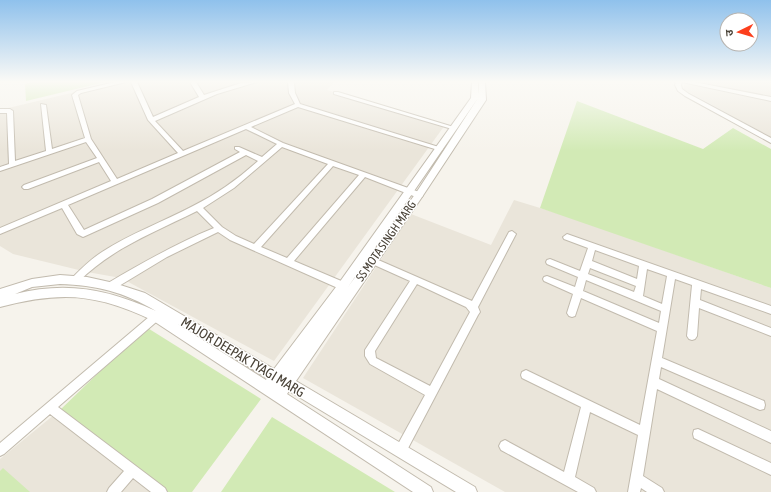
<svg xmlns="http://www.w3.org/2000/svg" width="771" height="492" viewBox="0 0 771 492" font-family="'Asap Condensed','Noto Sans Devanagari',sans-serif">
<rect width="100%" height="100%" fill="#f6f3ec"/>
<path fill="#eae5da" d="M 117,82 L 334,82 L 327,90 L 445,125 L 274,361 L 121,278 L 87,272 L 13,254 L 0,246 L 0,110 Z
M 685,82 L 771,82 L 771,137 L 683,89 Z
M 514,200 L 563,215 L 771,288 L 771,492 L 505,492 L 303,378 L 411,214 L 491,245 Z
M 60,410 L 165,492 L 0,492 L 0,459 Z"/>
<path fill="#d2eab5" d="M 32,82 L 105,82 L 26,101 L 25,84 Z
M 577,101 L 703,149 L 733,128 L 771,149 L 771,288 L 540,208 Z
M 146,327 L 261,399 L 192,492 L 165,492 L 60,410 Z
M 272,417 L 395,492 L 221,492 Z
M 3,468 L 30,492 L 0,492 L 0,471 Z"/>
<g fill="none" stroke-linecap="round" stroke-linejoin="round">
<defs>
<path id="minor" d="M 115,82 L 126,82 L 81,93 L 78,95 L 91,139 L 117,179 L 178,153 L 148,120 L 131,82 L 137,82 L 153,117 L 199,97 L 190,82 L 196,82 L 204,95 L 241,83 L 257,82 L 217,94 L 155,121 L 183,151 L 295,104 L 289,93 L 288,82 L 294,82 L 295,93 L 300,104 L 442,148 L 443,149 L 440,151 L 438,150 L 298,107 L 251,127 L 283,143 L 422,193 L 423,195 L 422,197 L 416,197 L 365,177 L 294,261 L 346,283 L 347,286 L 346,289 L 343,290 L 340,289 L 230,240 L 218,232 L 167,257 L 114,289 L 111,290 L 108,289 L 107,286 L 108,283 C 142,263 177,243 214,228 L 197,211 C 153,233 114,247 78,282 L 75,283 L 72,282 L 71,280 L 72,278 C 82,268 91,259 102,252 C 131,233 163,222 193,206 C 217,194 238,179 258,161 L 246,155 L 158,203 L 83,237 L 77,234 L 62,208 L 0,234 L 0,228 L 111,181 L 99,162 L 28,189 L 24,189 L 22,187 L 24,185 L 97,158 L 86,142 L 0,171 L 0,167 L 9,164 L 7,113 L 0,113 L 0,109 L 10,109 L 13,111 L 15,161 L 46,151 L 41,104 L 46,105 L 52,149 L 85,138 L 72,95 L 77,91 ZM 246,129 L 277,144 L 262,157 L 239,147 L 235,147 L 235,149 L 240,152 L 152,199 L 84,230 L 68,205 ZM 282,147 L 328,164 L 254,244 L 236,236 L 222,227 L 203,208 L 234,188 ZM 333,166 L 359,175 L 287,258 L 261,247 Z
M 676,82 L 682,82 L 681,85 L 682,89 L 689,94 L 771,138 L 771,143 L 685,96 L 678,91 L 675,85 Z
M 682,82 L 694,82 L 771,97 L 771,101 Z
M 334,92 L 338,92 L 457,128 L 456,129 L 452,129 L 334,94 Z
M 512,231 L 516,234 L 478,307 L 480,312 L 478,315 L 405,454 L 401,456 L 397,454 L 395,450 L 397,446 L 425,395 L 370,364 L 365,356 L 365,350 L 410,281 L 370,263 L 369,261 L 370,259 L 376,259 L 472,301 L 509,232 ZM 417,284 L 466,307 L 470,312 L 430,386 L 376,358 L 375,351 Z
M 567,234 L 771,306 L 771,314 L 701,289 L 700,300 L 771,328 L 771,336 L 699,308 L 697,336 L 695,339 L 692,340 L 689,339 L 687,336 L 692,285 L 675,279 L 662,358 L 764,401 L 765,405 L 764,409 L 760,410 L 661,367 L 659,379 L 771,431 L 771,443 L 657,389 L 643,476 L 662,488 L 664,492 L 647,492 L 641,488 L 640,492 L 628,492 L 638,435 L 590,412 L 575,477 L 594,488 L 596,492 L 578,492 L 501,450 L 499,446 L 501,442 L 505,440 L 564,472 L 581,407 L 522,378 L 521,375 L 522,372 L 526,370 L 640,425 L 657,331 L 581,298 L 575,316 L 572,317 L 569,316 L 567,313 L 573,294 L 544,281 L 543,279 L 544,277 L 547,276 L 575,287 L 578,277 L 547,264 L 546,262 L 547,260 L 550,259 L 580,271 L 588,248 L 564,239 L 563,237 ZM 595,250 L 639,266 L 637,279 L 592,261 ZM 590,268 L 636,286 L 634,292 L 588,274 ZM 647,269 L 667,276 L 662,304 L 643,296 ZM 586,280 L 661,311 L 659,323 L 583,291 Z
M 159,310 L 162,311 L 164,314 L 162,317 L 58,407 L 165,488 L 167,492 L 151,492 L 133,478 L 121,492 L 107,492 L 109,488 L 124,471 L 50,414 L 4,454 L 0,456 L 0,443 L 156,311 Z
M 698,429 L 771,463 L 771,475 L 694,438 L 693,434 L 694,430 Z"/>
<path id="tertiary" d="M 472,82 L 478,82 L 478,94 L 479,82 L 485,82 L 486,100 L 422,197 L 296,381 L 475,487 L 477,492 L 456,492 L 289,391 L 287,394 L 431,487 L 433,492 L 413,492 L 152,320 C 95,293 60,291 0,307 L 0,289 L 32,279 L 60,275 L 87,277 L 114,283 L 145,293 L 274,369 L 339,283 L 471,98 ZM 478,98 L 416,193 L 348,287 ZM 60,284 C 96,285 124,292 156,311 C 108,289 66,281 15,294 L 32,287 ZM 176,323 L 267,378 L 266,380 Z"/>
</defs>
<use href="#minor" stroke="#c2bbae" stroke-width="2"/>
<use href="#tertiary" stroke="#c2bbae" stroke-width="2"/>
<use href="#minor" fill="#fff" fill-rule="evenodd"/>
<use href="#tertiary" fill="#fff" fill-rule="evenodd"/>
</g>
<linearGradient id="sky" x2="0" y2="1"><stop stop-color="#8fc1ec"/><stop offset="0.54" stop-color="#fbfaf6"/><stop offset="1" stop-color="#fbfaf6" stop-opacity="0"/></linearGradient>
<rect width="771" height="151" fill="url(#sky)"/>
<g text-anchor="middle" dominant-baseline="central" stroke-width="3" stroke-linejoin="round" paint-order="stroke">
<g font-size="12" fill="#4b4439" stroke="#fff">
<text transform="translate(386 241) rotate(-55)">SS MOTA SINGH MARG</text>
</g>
<g font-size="14" fill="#4b4439" stroke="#fff">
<text transform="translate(243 357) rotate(31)">MAJOR DEEPAK TYAGI MARG</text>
</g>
</g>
<g transform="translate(739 32) rotate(265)"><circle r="19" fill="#ffffff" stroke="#b7b4b0"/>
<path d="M0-3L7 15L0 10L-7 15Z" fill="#fc3f1d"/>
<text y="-6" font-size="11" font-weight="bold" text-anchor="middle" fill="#4b4439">उ</text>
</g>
</svg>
